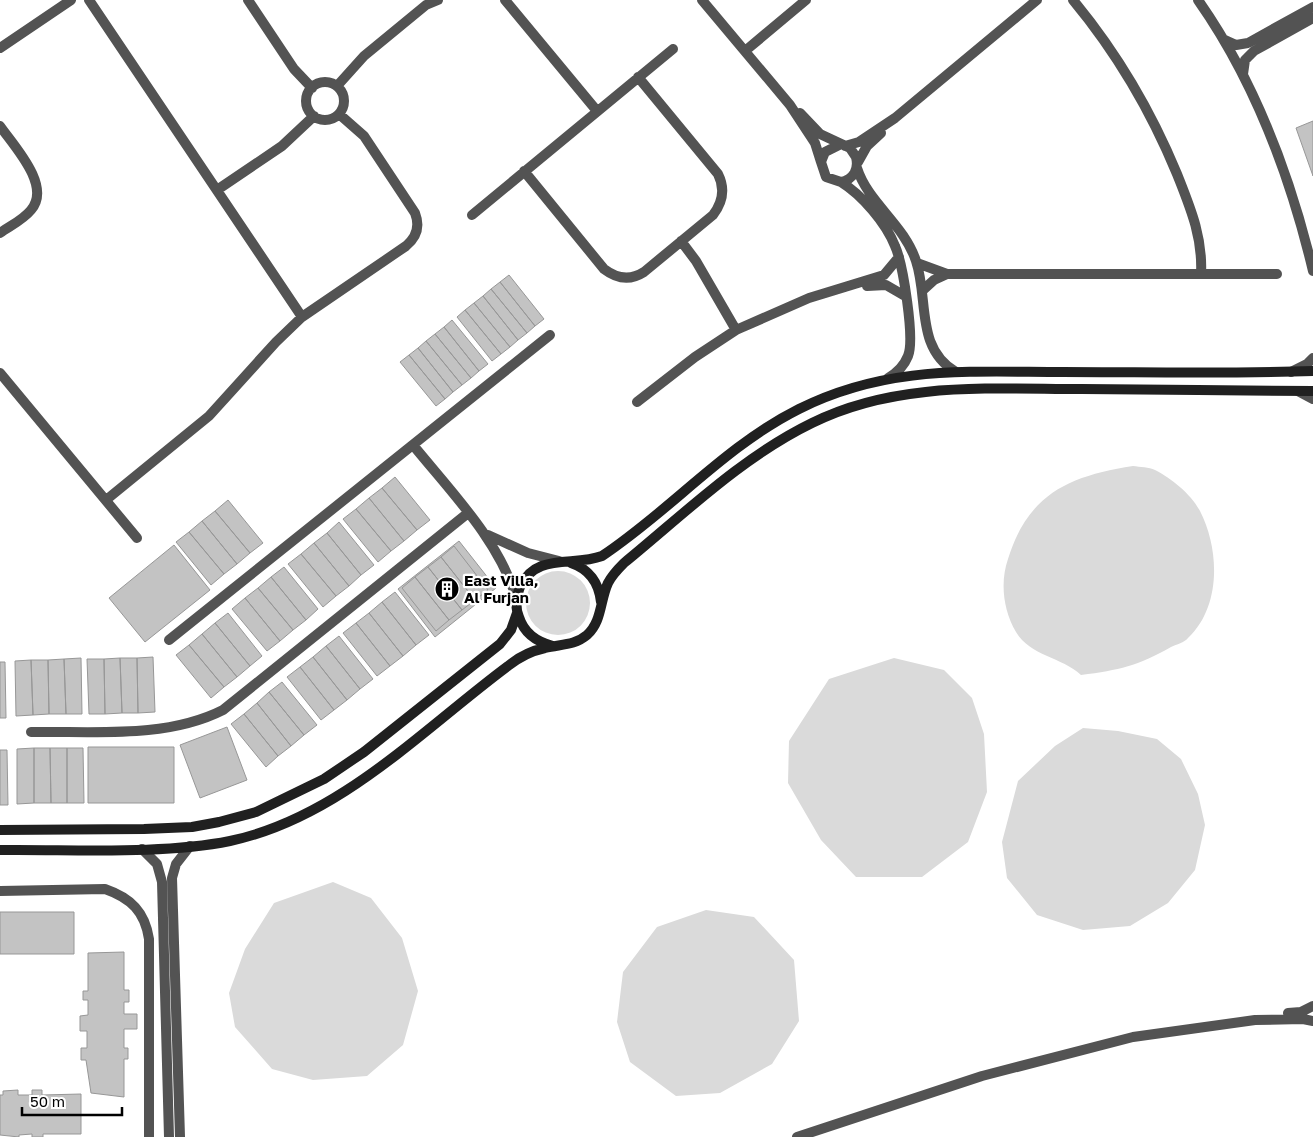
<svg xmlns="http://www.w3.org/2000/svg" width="1313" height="1137" viewBox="0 0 1313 1137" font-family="'Golos Text',sans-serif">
<rect width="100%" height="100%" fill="#fff"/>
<path fill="#dadada" d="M 1133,466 C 1140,467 1149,467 1155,470 C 1171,478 1191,494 1200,511 C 1220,550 1221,607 1188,638 C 1184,643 1177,644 1171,647 C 1137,666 1120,670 1081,675 C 1062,657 1030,656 1016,632 C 1003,610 1000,582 1008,559 C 1028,494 1069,476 1133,466 Z
M526 603a32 32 0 1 1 64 0a32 32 0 1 1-64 0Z
M 894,658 L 944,670 L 972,698 L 984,734 L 987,792 L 968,842 L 922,877 L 856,877 L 821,840 L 788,783 L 789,741 L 829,679 Z
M 1083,728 L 1118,731 L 1157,739 L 1181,759 L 1198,794 L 1205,825 L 1195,870 L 1168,903 L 1130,926 L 1083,930 L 1037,915 L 1007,878 L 1002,842 L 1018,781 L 1055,746 Z
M 333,882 L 371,898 L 402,938 L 418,991 L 403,1045 L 367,1076 L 313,1080 L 272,1069 L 235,1027 L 229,993 L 245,949 L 274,903 Z
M 706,910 L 754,917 L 794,960 L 799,1021 L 772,1064 L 720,1093 L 676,1096 L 630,1062 L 617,1022 L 623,972 L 657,927 Z"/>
<path fill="#c3c3c3" stroke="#979797" d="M 1313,121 L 1313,176 L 1296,128 Z
M 509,275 L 544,319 L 535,326 L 500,282 Z
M 500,282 L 535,326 L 527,333 L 491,289 Z
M 491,289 L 527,333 L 518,340 L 483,296 Z
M 483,296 L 518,340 L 510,347 L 474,303 Z
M 474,303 L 510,347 L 501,354 L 465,310 Z
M 465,310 L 501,354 L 492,361 L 457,317 Z
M 452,320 L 488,364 L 479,371 L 444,327 Z
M 444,327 L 479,371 L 471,378 L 435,334 Z
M 435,334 L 471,378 L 462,385 L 426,341 Z
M 426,341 L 462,385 L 453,392 L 418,348 Z
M 418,348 L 453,392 L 445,399 L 409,355 Z
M 409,355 L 445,399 L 436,406 L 400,362 Z
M 395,477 L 430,520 L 417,530 L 382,488 Z
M 382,488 L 417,530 L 404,541 L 369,498 Z
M 369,498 L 404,541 L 391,551 L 356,509 Z
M 228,500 L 263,543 L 250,553 L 215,511 Z
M 356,509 L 391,551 L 378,562 L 343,519 Z
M 215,511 L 250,553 L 237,564 L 202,521 Z
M 202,521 L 237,564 L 224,574 L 189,532 Z
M 339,522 L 374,565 L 361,575 L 327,533 Z
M 189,532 L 224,574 L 211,585 L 176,542 Z
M 327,533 L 361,575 L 349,586 L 314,543 Z
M 459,541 L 496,588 L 435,637 L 398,589 Z
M 314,543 L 349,586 L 336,596 L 301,554 Z
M 174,545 L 210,590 L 145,642 L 109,598 Z
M 454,546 L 488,590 L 475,600 L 441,557 Z
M 301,554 L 336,596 L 323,607 L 288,564 Z
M 441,557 L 475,600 L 462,610 L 428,567 Z
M 284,567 L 318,609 L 306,620 L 271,577 Z
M 428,567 L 462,610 L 449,620 L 415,577 Z
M 271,577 L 306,620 L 293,630 L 258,588 Z
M 415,577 L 449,620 L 436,631 L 402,588 Z
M 258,588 L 293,630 L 280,641 L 245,598 Z
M 395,592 L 429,635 L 416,645 L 382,602 Z
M 245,598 L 280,641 L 267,651 L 232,609 Z
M 382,602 L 416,645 L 403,656 L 369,613 Z
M 228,613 L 262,656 L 250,666 L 215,623 Z
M 369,613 L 403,656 L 390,666 L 356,623 Z
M 215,623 L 250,666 L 237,677 L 202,634 Z
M 356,623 L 390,666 L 377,676 L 343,633 Z
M 202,634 L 237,677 L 224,687 L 189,645 Z
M 339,636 L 373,679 L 360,689 L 326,646 Z
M 189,645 L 224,687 L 211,698 L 176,655 Z
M 326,646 L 360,689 L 347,700 L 313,657 Z
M 153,657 L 155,712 L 138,713 L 137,658 Z
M 313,657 L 347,700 L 334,710 L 300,667 Z
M 81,658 L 82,714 L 66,714 L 64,659 Z
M 120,658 L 137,658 L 138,713 L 122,713 Z
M 120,658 L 122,713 L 105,714 L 104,659 Z
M 64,659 L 66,714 L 49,714 L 48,660 Z
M 87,659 L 104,659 L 105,714 L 89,714 Z
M 31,660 L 48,660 L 49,714 L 33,715 Z
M 31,660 L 33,715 L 16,716 L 15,661 Z
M 0,662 L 5,662 L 6,718 L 0,718 Z
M 300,667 L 334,710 L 321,720 L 287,677 Z
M 282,682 L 317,725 L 304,735 L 269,692 Z
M 269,692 L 304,735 L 291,746 L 257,703 Z
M 257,703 L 291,746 L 278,756 L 244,714 Z
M 244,714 L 278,756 L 266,767 L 231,724 Z
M 227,727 L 247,780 L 200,798 L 180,745 Z
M 88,747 L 174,747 L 174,803 L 88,803 Z
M 34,748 L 50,748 L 51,803 L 34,803 Z
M 34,748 L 34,803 L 17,804 L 17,749 Z
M 50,748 L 67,748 L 67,803 L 51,803 Z
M 67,748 L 83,748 L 84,803 L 67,803 Z
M 0,750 L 7,750 L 8,805 L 0,805 Z
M 0,912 L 74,912 L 74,954 L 0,954 Z
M 124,952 L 124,990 L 129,990 L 129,1002 L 124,1002 L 124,1014 L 137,1014 L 137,1029 L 124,1029 L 124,1048 L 128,1048 L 128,1059 L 124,1059 L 124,1097 L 91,1093 L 86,1060 L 81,1060 L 81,1048 L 87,1048 L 87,1031 L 80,1031 L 80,1016 L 88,1015 L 88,1000 L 83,1000 L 83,991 L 88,991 L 88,953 Z
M 18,1090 L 18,1095 L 32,1095 L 32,1090 L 42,1090 L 42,1095 L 81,1094 L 81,1134 L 43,1134 L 43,1137 L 32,1137 L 32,1134 L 19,1135 L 19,1137 L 0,1135 L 0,1095 L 3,1095 L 3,1091 Z"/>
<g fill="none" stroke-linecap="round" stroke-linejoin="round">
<path stroke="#535353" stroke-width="10" d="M 89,0 L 302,317
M 248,0 L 294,69 L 312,88
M 505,0 L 597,111
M 702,0 L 790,105 L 815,143 L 821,162
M 1073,0 C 1117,53 1151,111 1177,174 C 1190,207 1203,237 1201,274
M 1198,0 C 1255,81 1290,175 1313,271
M 1225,40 L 1236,45 L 1248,43 L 1313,7
M 0,48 L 71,0
M 745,51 L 806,0
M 1243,74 L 1245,60 L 1254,51 L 1313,18
M306 101a19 19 0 1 1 38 0a19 19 0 1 1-38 0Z
M 337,86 L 364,56 L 426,5 L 438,0
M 800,113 L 820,134 L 850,148 L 856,157 C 859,169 854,179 841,182 L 826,177 L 821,162 L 825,152 L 839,145
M 0,126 C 14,146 52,186 31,210 C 23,220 10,226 0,233
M 845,146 L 859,142 L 895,118 L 1037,0
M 858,162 L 867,146 L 881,133
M 857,168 C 868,203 904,224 916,261 C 929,300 915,348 956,372
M 524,171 L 604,269 C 617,279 630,281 644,272 L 713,215 C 723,202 725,188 718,174 L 638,77
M 841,182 C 862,195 886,223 895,246 C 903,264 915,339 908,356 C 904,366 897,373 888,378
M 217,190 L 282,146 L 314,116
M 472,215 L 673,49
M 681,241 L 696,261 L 736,330
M 917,263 L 947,274 L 1277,274
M 867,286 L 886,285 L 905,296
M 923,290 L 934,280 L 947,274
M 1291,372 L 1307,364 L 1313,358
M 0,373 L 137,538
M 1298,391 L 1313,399
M 637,402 L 695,357 L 736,330 L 809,298 L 884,275 L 899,257
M 413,445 C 452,493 498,539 517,599
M 106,500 L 209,416 L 276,342 L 302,317 L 406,246 C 417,237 420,226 415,213 L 364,136 L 339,114
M 488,535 L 528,553 L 559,561
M 169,640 L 550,335
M 31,732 C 93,731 166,739 223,710 L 468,513
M 142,849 L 157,864 L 162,882 L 169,1137
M 0,891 L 105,889 C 131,898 145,912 149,939 L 149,1137
M 1288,1013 L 1301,1012 L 1313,1006
M 180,1137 L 172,878 L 176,864 L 190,846
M 797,1137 L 982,1076 L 1133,1037 L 1255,1020 L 1303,1019 L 1313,1021"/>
<path stroke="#202020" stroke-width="10" d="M 571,563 C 589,569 599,583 601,602
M 553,646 C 537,642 524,633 519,617 C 515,608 516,596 520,587 C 536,552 573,567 602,556 C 670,511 725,446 799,409 C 887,365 968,372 1063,372 C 1146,372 1230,374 1313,371
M 0,830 L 144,829 L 192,827 L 219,822 L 256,812 L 324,779 L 364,752 L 500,644 L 511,630 L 517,613
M 0,850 C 71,849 161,855 230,841 C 339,818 422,730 508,666 C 519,657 531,651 545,648 C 560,644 574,646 587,635 C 602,622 600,600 608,583 C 612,575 618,569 624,563 C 684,514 742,457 812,423 C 896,381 991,389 1082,389 C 1159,390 1236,390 1313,391"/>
</g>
<defs>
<symbol id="building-disc" viewBox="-11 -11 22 22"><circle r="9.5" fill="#000" stroke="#fff"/><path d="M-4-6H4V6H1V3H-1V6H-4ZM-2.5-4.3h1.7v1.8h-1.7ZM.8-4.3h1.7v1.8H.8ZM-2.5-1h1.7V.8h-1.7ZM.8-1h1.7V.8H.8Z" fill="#fff"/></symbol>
</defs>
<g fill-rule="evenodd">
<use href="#building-disc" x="433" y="575" width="28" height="28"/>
</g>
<g text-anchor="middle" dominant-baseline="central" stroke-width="4.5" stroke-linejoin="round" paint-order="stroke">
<g font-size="15" font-weight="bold" fill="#000" stroke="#fff" text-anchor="start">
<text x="464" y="580">East Villa,<tspan x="464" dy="17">Al Furjan</tspan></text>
</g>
</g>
<path d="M22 1107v8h100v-8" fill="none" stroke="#000000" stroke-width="2.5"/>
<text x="30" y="1107" font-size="15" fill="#000000" stroke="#ffffff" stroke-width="4" paint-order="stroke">50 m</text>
</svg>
